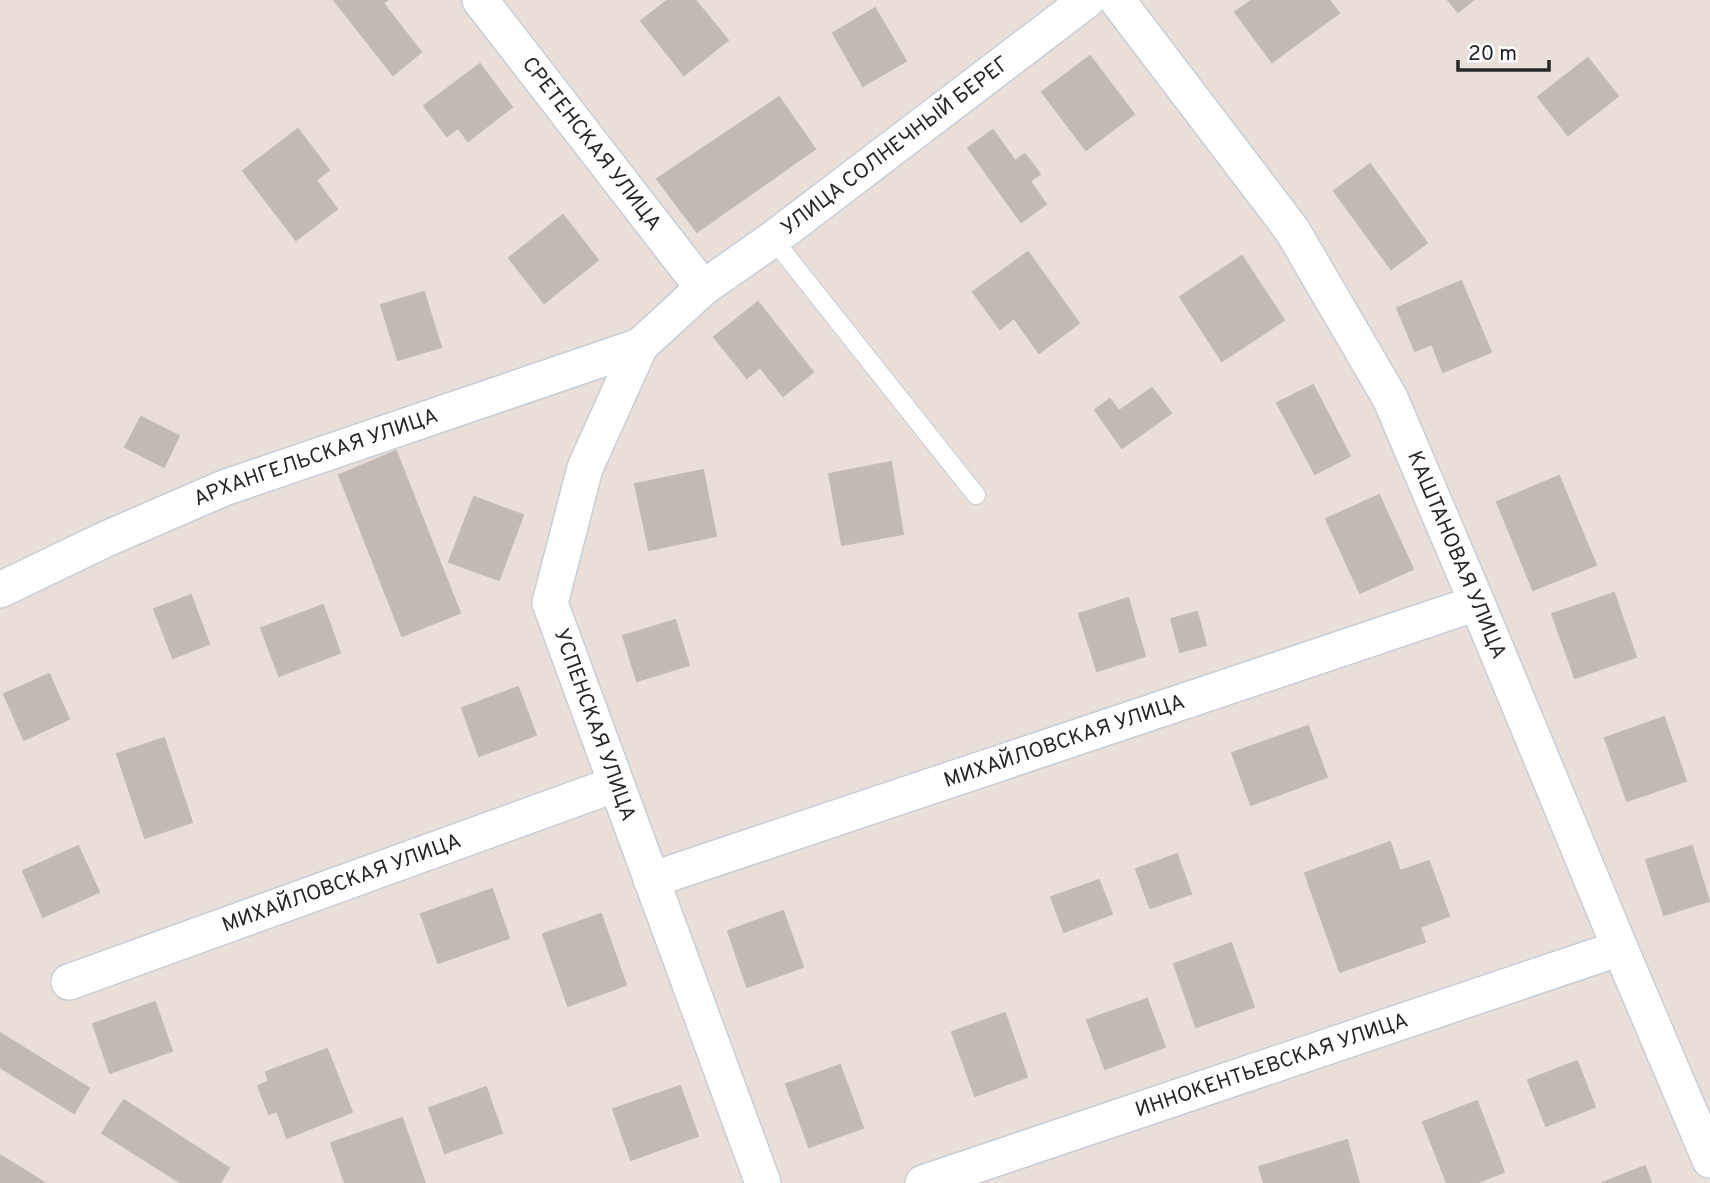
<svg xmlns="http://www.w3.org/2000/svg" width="1710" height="1183" viewBox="0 0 1710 1183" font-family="Overpass,sans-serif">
<rect width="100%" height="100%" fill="#e9ded8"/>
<path fill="#c1bab4" stroke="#c4bab3" stroke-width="2" d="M 334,0 L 387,0 L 383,3 L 421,52 L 393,75 Z
M 668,0 L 695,0 L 728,40 L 684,75 L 641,21 Z
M 1252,0 L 1329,0 L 1339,13 L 1272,62 L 1235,12 Z
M 1448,0 L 1473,0 L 1458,12 Z
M 875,8 L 906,61 L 863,86 L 833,33 Z
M 1090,56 L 1134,114 L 1086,150 L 1042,92 Z
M 1588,58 L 1618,96 L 1568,135 L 1538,97 Z
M 480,64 L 512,107 L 468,141 L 458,128 L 447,136 L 424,106 Z
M 779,97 L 815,149 L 697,232 L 657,179 Z
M 298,129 L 329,170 L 316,180 L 337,209 L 296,240 L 243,171 Z
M 993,130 L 1015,161 L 1025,154 L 1040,174 L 1030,181 L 1046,204 L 1021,222 L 968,148 Z
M 1370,164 L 1427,243 L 1391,269 L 1334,191 Z
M 563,215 L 598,260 L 544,303 L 509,258 Z
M 1028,252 L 1079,323 L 1039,353 L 1014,318 L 1000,329 L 973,292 Z
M 1242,256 L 1284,320 L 1222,361 L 1180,297 Z
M 1461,281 L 1491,352 L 1443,372 L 1432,344 L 1415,351 L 1397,308 Z
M 424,292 L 441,347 L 398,360 L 381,305 Z
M 758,302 L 813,372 L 783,396 L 760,367 L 747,378 L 714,337 Z
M 1313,385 L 1350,456 L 1315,474 L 1277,403 Z
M 1152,388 L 1171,413 L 1122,448 L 1095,410 L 1110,399 L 1119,411 Z
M 141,417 L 179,436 L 164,467 L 125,447 Z
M 396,451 L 460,613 L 402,636 L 339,475 Z
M 891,462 L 903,534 L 842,545 L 829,474 Z
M 703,470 L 716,536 L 649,550 L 635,484 Z
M 1559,476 L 1596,565 L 1533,590 L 1497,502 Z
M 1379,495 L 1413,569 L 1360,593 L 1326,519 Z
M 474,497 L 523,515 L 499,580 L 449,562 Z
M 1614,593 L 1636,657 L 1575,678 L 1552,614 Z
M 191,595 L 209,644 L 173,658 L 154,609 Z
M 1128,598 L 1145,656 L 1097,671 L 1079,614 Z
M 323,605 L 340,653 L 279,676 L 261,628 Z
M 1197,612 L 1206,645 L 1180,652 L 1171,619 Z
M 675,620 L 689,665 L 637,681 L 623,636 Z
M 49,674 L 69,719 L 24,740 L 4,694 Z
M 518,687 L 536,735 L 479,756 L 462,708 Z
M 1664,717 L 1686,781 L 1627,801 L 1605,738 Z
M 1308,726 L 1327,777 L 1251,805 L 1232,753 Z
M 164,738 L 192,822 L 145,838 L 117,754 Z
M 1390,842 L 1400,871 L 1429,861 L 1449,916 L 1420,927 L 1425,942 L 1340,972 L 1305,873 Z
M 78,846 L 99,892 L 43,917 L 23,871 Z
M 1692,846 L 1709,901 L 1664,915 L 1646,860 Z
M 1177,854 L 1191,894 L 1150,908 L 1136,869 Z
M 1099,880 L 1112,914 L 1064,932 L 1051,897 Z
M 492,889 L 509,938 L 438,963 L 421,914 Z
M 783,911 L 803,967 L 747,987 L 728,931 Z
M 601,914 L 626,985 L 568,1006 L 543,934 Z
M 1231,943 L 1254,1007 L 1196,1027 L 1174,964 Z
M 1147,999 L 1165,1047 L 1105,1069 L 1087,1020 Z
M 155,1002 L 172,1051 L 110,1073 L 93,1024 Z
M 1005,1013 L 1027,1077 L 975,1096 L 952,1032 Z
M 0,1033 L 89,1088 L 74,1113 L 0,1067 Z
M 327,1049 L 352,1112 L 287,1138 L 277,1111 L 269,1114 L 258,1086 L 269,1081 L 266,1072 Z
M 1577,1061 L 1595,1107 L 1546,1126 L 1528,1080 Z
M 840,1065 L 863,1128 L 809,1147 L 786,1084 Z
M 680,1086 L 698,1136 L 631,1160 L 613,1109 Z
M 486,1087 L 502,1133 L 445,1153 L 429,1108 Z
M 124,1100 L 229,1168 L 220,1183 L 181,1183 L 102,1133 Z
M 1477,1101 L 1504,1172 L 1476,1183 L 1447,1183 L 1423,1122 Z
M 402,1118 L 425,1183 L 345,1183 L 331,1143 Z
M 1347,1140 L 1359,1183 L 1264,1183 L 1259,1167 Z
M 0,1155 L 45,1183 L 0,1183 Z
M 1645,1166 L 1651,1183 L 1602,1183 Z"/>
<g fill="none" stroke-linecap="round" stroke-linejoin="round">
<defs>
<path id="lane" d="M 773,239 L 976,495"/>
<g id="street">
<path id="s1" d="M 480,0 L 703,288"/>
<path id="s2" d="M 1117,0 L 1292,230 L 1390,398 L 1477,603 L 1620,948 L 1710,1160"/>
<path id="s3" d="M 0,590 L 106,539 L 224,488 L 640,346"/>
<path id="s4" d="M 651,880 L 1477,603"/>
<path id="s5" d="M 69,982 L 616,784"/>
<path id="s6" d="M 763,1183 L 550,603 L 585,468 L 640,346 L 703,288 L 773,239 L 1087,0"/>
<path id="s7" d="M 923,1183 L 1620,948"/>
</g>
</defs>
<use href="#lane" stroke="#c7ced8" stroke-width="20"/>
<use href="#street" stroke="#c7ced8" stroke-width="38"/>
<use href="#lane" stroke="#fff" stroke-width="18"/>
<use href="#street" stroke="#fff" stroke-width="35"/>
</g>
<g text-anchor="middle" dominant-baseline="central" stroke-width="6" stroke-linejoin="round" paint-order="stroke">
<g font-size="21" fill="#272727" stroke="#fff">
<text stroke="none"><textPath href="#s1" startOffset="182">СРЕТЕНСКАЯ УЛИЦА</textPath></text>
<text stroke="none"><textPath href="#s6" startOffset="1216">УЛИЦА СОЛНЕЧНЫЙ БЕРЕГ</textPath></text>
<text stroke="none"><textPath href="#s3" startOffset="343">АРХАНГЕЛЬСКАЯ УЛИЦА</textPath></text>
<text stroke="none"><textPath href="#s2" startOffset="654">КАШТАНОВАЯ УЛИЦА</textPath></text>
<text transform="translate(594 725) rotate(70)">УСПЕНСКАЯ УЛИЦА</text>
<text stroke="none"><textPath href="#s4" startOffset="436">МИХАЙЛОВСКАЯ УЛИЦА</textPath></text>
<text stroke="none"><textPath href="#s5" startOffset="290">МИХАЙЛОВСКАЯ УЛИЦА</textPath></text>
<text stroke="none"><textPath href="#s7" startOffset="368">ИННОКЕНТЬЕВСКАЯ УЛИЦА</textPath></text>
</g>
</g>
<path d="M1458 60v10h91v-10" fill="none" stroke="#272727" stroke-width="3.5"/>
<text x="1468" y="60" font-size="21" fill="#272727" stroke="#ffffff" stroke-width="5" paint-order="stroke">20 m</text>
</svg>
